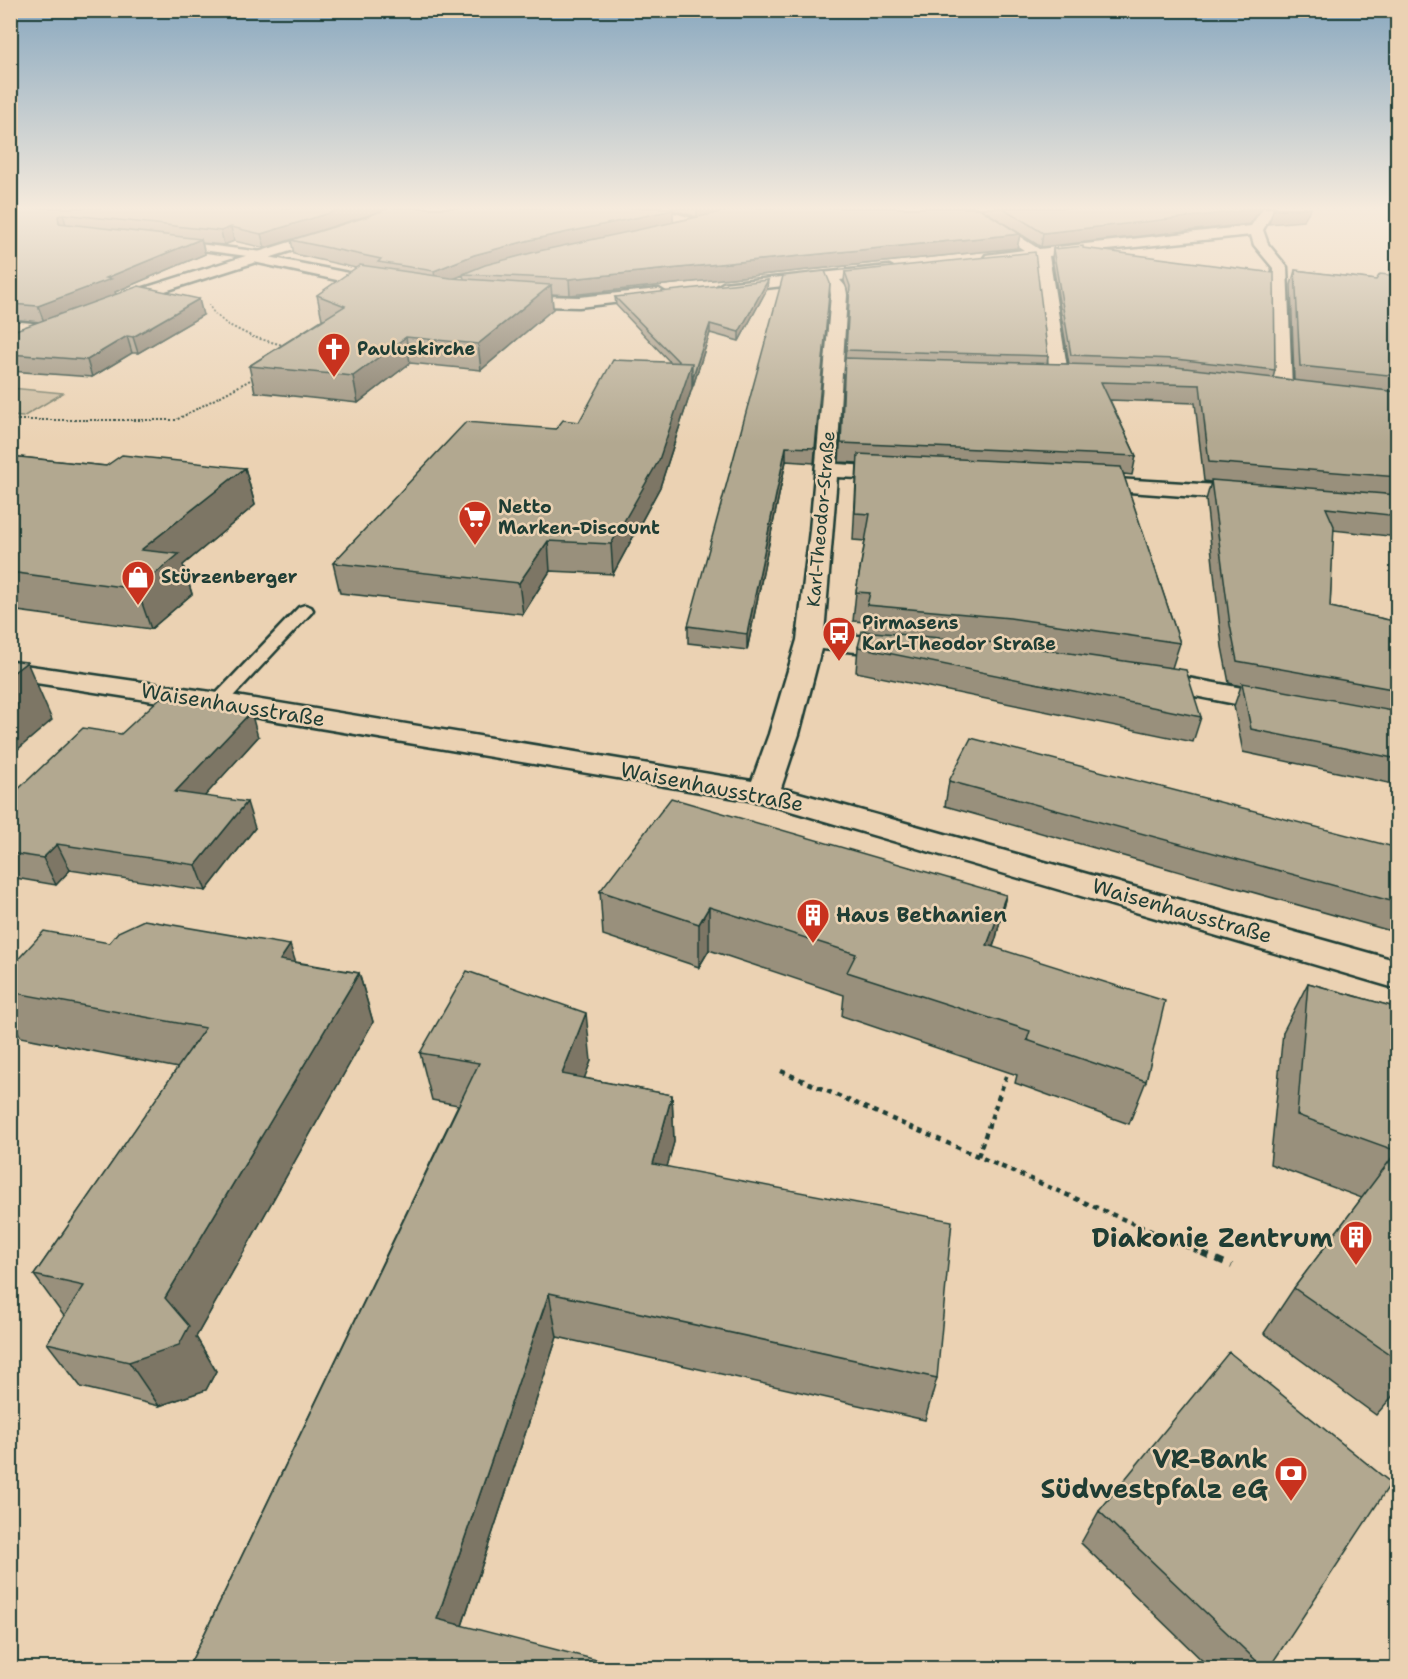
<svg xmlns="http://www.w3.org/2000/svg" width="1408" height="1679" viewBox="0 0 1408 1679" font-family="'Shantell Sans',sans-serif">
<rect width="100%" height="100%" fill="#ebd2b3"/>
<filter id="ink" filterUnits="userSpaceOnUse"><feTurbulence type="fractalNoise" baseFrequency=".0167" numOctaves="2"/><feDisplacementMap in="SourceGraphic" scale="12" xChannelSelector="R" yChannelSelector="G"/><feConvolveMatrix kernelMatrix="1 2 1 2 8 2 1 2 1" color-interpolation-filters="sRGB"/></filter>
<g filter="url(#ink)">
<path fill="#caba9e" stroke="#747c69" stroke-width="1.5" d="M 11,388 L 63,393 L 23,417 L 11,416 Z"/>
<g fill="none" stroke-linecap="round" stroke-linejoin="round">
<defs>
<path id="service" d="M 175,241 L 262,252 L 267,255 L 262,258 L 172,246 L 172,242 Z
M 305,605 L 311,607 L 313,610 L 311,613 L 224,706 L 212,706 L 209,702 L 212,698 L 299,607 Z"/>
<path id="minor" d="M 637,208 L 657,208 L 702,221 L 704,224 L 697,228 L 639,211 Z
M 960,208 L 975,208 L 1039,249 L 1251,226 L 1263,208 L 1275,208 L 1263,230 L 1268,244 L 1287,267 L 1292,388 L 1290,392 L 1276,392 L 1274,388 L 1273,268 L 1254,245 L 1251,235 L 1049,256 L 1068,373 L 1065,377 L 1053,377 L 1050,373 L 1036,260 L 1034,258 L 986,261 L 984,258 L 986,255 L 1024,250 Z
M 254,254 L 388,281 L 396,286 L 388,291 L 249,261 L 247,258 L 249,255 Z
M 889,266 L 896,270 L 894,273 L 840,280 L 846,287 L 847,295 L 843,362 L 890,364 L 896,365 L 899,369 L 896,373 L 890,374 L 842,373 L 837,464 L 902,468 L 910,469 L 913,474 L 910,479 L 902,480 L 837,477 L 824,633 L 904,640 L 913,642 L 917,648 L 913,654 L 904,656 L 821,649 L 799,734 L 781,788 L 1398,961 L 1398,989 L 760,802 L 218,711 L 10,679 L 10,663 L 218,693 L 752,781 L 769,734 L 797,640 L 810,530 L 831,295 L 830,287 L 826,281 L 723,293 L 715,288 L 723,283 Z
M 659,289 L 667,294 L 664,297 L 579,307 L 507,305 L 499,300 L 507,295 L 579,297 Z
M 10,321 L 43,324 L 51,329 L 43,334 L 10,331 Z
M 1082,477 L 1252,487 L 1260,489 L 1263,494 L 1260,499 L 1252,501 L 1074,488 L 1071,483 L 1074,478 Z
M 1149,671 L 1281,695 L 1291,698 L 1295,704 L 1291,710 L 1281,713 L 1139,685 L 1135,679 L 1139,673 Z"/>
<path id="tertiary" d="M 398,208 L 418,208 L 416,211 L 118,306 L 106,306 L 104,303 L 106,300 Z"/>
</defs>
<use href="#service" stroke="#1f3d34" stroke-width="5"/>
<use href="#minor" stroke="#1f3d34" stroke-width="5"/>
<use href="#tertiary" stroke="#1f3d34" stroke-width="5"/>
<path stroke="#1f3d34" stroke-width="1.5" stroke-dasharray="2 2" stroke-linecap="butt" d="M 208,304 L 214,313 L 229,326"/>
<path stroke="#1f3d34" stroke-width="2" stroke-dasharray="2 2" stroke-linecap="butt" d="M 227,324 L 253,337 L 286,346
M 10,420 L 176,420 L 254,378"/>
<path stroke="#1f3d34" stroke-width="4.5" stroke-dasharray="5 5" stroke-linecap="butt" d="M 781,1071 L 1206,1255
M 978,1156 L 1009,1068"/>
<path stroke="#1f3d34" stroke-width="6" stroke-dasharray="8 8" stroke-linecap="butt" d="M 1202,1253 L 1232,1266"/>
<use href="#service" fill="#ebd2b3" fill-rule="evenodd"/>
<use href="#minor" fill="#ebd2b3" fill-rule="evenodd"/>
<use href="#tertiary" fill="#ebd2b3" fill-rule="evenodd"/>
</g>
<path fill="#99907c" stroke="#1f3d34" stroke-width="1.5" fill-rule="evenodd" d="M 10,208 L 979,208 L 1020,234 L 1017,248 L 570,295 L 552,294 L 553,309 L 481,370 L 410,363 L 358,403 L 255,392 L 249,366 L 323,319 L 322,319 L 317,295 L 356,268 L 294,254 L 291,240 L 366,217 L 380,212 L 265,248 L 234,241 L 224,245 L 202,243 L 205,254 L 115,292 L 116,294 L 203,315 L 138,353 L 132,353 L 92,377 L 10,371 L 10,322 L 14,331 L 40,322 L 10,319 ZM 673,210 L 696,217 L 673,222 ZM 463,275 L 464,279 L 455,278 Z
M 980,208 L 1261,208 L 1250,224 L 1041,247 Z
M 1083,248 L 1275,370 L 1273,378 L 1294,380 L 1291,285 L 1295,270 L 1376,280 L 1398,276 L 1398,537 L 1333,530 L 1330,607 L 1398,622 L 1398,785 L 1243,752 L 1234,706 L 1241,686 L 1229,683 L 1222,647 L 1206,500 L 1211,482 L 1204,481 L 1195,403 L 1110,400 L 1136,456 L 1132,475 L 1123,474 L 1180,643 L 1172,668 L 1201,717 L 1193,742 L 856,672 L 858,647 L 865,631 L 866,622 L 853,621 L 856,592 L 865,541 L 853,540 L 857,463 L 839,462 L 849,295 L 844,281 L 845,272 L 1048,356 L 1047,364 L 1069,364 L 1052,258 L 1053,249 Z
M 830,283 L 814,463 L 786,461 L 747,650 L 688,643 L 688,626 Z
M 767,289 L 739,341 L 710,333 L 693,386 L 692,385 L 692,388 L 660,487 L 613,574 L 550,571 L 523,614 L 340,593 L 333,563 L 556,429 L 579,422 L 670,362 L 616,305 L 615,297 Z
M 10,456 L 106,466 L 245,468 L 255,505 L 183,565 L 192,594 L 151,629 L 10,610 Z
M 258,737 L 204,796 L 255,828 L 206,891 L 70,870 L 56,885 L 10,877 L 10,797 Z
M 949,781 L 1398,848 L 1398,933 L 945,806 Z
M 600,891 L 1006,895 L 996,938 L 993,947 L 1146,1081 L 1129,1124 L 1015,1083 L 1017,1075 L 842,1016 L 844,995 L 709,950 L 699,967 L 603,935 Z
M 109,943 L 296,962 L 359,973 L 373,1022 L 196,1337 L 216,1371 L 206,1390 L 159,1406 L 81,1387 L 47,1343 L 64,1316 L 34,1275 L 178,1068 L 21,1037 L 10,1019 L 10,968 Z
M 1308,983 L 1398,1008 L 1398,1390 L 1376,1415 L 1264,1333 L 1294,1288 L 1362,1198 L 1270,1164 L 1283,1032 Z
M 420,1053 L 591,1061 L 584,1078 L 672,1095 L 674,1142 L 667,1166 L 937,1378 L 925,1420 L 557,1337 L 462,1626 L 188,1668 L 458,1105 L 432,1100 Z
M 1099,1511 L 1269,1668 L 1210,1668 L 1081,1543 Z"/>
<path fill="#7d7665" stroke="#1f3d34" stroke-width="1.5" d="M 346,208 L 391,208 L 265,248 L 261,234 Z
M 697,208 L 742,208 L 697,218 Z
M 1255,208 L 1261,208 L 1250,224 L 1041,247 L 1043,233 Z
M 1311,208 L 1303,221 L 1269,224 L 1273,210 Z
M 673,210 L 673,223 L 475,270 L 436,286 L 434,271 L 474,255 L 530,240 Z
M 63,214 L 67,228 L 59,223 L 58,216 Z
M 231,227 L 234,241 L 224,245 L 221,231 Z
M 1020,234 L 1017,248 L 570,295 L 569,279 Z
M 201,239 L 205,254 L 115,292 L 116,295 L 44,322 L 38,306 Z
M 768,280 L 767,289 L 739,341 L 739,332 Z
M 551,285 L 553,309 L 481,370 L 478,344 Z
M 199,299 L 203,315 L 138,353 L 133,337 Z
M 10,322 L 15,334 L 10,336 Z
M 710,324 L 710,333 L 693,386 L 693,376 Z
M 127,336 L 132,353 L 92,377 L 87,360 Z
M 406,337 L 410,363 L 358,403 L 353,376 Z
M 692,363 L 692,388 L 660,487 L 613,574 L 611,544 Z
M 786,447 L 786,461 L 747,650 L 747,634 Z
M 245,468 L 255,505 L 183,565 L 192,594 L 151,629 L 137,589 L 141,550 Z
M 548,541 L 550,571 L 523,614 L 519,583 Z
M 27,662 L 52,720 L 10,756 L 10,675 Z
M 251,712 L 258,737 L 185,818 L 175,792 Z
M 247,802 L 255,828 L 206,891 L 196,865 Z
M 57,844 L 70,870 L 56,885 L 43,858 Z
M 1006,895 L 996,938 L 977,988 L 987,945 Z
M 709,907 L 709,950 L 699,967 L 699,924 Z
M 290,945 L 306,994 L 280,960 Z
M 359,973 L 373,1022 L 196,1337 L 216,1371 L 206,1390 L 159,1406 L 129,1362 L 165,1298 Z
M 586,1013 L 591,1061 L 568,1121 L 562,1074 Z
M 672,1095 L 674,1142 L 655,1210 L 653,1164 Z
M 549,1293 L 557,1337 L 453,1653 L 437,1619 Z"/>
<path fill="#b2a890" stroke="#1f3d34" stroke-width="1.5" d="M 10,208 L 346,208 L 261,234 L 231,227 L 221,231 L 63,214 L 58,216 L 59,223 L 201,239 L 106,278 L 111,279 L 38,306 L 10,304 Z
M 389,208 L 668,208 L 673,210 L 530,240 L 474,255 L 434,271 L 378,262 L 381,259 L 291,240 L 366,217 Z
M 740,208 L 979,208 L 1020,234 L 569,279 L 463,274 L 485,265 L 539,251 Z
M 1003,208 L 1255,208 L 1253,210 L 1043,233 Z
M 1274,208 L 1305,208 L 1273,210 Z
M 1083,246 L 1083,248 L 1274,273 L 1275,370 L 1175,359 L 1071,355 L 1053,249 Z
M 1035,252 L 1048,356 L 846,350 L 850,286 L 845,272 Z
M 360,265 L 451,278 L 551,285 L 478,344 L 406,337 L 353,376 L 249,366 L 345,306 L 317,295 Z
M 1295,270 L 1376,280 L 1380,274 L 1398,276 L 1398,376 L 1300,366 Z
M 825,271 L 830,283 L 815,448 L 786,447 L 747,634 L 688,626 L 783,276 Z
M 768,280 L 739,332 L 710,324 L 693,376 L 692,375 L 692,363 L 680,363 L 615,297 Z
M 139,286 L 199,299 L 133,337 L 127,336 L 87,360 L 10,354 L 10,332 Z
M 845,358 L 1176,367 L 1398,392 L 1398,477 L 1209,462 L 1200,385 L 1101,382 L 1136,456 L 841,443 Z
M 613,360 L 692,363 L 659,460 L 611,544 L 548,541 L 519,583 L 333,563 L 466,422 L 556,429 L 563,420 L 579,422 Z
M 858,454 L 1121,467 L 1180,643 L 1010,618 L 867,605 L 870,593 L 856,592 L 870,514 L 855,513 Z
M 122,455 L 245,468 L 141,550 L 179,554 L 137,589 L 10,572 L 10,456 L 106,466 Z
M 1211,480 L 1398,495 L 1398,516 L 1326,508 L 1334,526 L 1330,607 L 1398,622 L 1398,690 L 1237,661 L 1230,625 Z
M 862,631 L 1008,644 L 1186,670 L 1201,717 L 858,647 Z
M 10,660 L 27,662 L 10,675 Z
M 1242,683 L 1398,712 L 1398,759 L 1251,729 Z
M 160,698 L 251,712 L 175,792 L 247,802 L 196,865 L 57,844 L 43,858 L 10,853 L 10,797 L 83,728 L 121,734 Z
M 971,738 L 1398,848 L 1398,903 L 949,781 Z
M 671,798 L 1006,895 L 987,945 L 1165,1001 L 1146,1081 L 1027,1040 L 1030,1031 L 847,972 L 856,954 L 709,907 L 699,924 L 600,891 Z
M 144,920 L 290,945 L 280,960 L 359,973 L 165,1298 L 189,1326 L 179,1345 L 129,1362 L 47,1343 L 84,1286 L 34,1275 L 205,1028 L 10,992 L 10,968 L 44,931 L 109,943 L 118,932 Z
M 467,971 L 586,1013 L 562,1074 L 672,1095 L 653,1164 L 952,1221 L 937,1378 L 549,1293 L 437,1619 L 628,1668 L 188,1668 L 479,1063 L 420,1053 Z
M 1308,983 L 1398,1008 L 1398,1360 L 1294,1288 L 1397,1151 L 1297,1115 Z
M 1229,1352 L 1391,1483 L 1269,1668 L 1264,1668 L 1099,1511 Z"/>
</g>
<linearGradient id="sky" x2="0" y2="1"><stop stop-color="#89a8bf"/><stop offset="0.47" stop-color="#f6ebdd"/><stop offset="1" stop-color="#f6ebdd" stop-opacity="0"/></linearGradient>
<rect width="1408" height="443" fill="url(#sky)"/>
<defs>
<symbol id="church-pin" viewBox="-11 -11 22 30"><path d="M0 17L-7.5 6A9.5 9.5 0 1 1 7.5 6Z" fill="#c8321e" stroke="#ebd2b3"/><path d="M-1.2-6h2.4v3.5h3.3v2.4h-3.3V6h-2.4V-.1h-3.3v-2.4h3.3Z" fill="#fff"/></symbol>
<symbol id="supermarket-pin" viewBox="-11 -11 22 30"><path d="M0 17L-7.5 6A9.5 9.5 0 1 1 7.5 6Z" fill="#c8321e" stroke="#ebd2b3"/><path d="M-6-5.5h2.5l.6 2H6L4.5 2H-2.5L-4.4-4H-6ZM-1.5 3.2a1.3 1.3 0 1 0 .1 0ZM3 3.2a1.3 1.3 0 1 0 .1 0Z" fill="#fff"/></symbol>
<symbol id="shop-pin" viewBox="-11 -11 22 30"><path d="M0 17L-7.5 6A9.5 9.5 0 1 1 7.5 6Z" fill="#c8321e" stroke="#ebd2b3"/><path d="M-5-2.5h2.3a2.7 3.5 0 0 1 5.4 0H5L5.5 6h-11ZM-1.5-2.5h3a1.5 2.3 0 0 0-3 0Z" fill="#fff"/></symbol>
<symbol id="bus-pin" viewBox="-11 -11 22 30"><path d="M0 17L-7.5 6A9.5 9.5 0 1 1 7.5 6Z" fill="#c8321e" stroke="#ebd2b3"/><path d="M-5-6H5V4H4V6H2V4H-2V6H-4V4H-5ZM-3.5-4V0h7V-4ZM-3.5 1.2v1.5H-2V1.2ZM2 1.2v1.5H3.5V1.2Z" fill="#fff"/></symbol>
<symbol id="building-pin" viewBox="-11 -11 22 30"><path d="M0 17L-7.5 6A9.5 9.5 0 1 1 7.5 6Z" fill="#c8321e" stroke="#ebd2b3"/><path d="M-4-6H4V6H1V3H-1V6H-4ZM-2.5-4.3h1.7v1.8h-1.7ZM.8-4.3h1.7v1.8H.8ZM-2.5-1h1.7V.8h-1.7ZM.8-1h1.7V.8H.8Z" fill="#fff"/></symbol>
<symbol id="bank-pin" viewBox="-11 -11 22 30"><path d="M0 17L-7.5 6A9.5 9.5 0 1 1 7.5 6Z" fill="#c8321e" stroke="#ebd2b3"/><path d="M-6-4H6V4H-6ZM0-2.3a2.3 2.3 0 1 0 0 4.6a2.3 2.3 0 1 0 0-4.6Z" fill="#fff"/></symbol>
</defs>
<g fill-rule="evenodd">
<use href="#church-pin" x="315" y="330" width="38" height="52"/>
<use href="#supermarket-pin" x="456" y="498" width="38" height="52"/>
<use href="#shop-pin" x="119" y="558" width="38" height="52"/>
<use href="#bus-pin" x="820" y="614" width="38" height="52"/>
<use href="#building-pin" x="794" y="896" width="38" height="52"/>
<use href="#building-pin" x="1337" y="1218" width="38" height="52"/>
<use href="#bank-pin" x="1272" y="1454" width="38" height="52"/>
</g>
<g text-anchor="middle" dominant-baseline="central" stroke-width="5" stroke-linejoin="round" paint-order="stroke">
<g font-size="18" font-weight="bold" fill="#1f3d34" stroke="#ebd2b3" text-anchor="start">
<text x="357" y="349">Pauluskirche</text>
<text x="498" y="507">Netto<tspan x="498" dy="21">Marken-Discount</tspan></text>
<text x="161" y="577">Stürzenberger</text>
<text x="862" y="623">Pirmasens<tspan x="862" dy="21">Karl-Theodor Straße</tspan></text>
</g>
<g font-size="18" fill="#1f3d34" stroke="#ebd2b3">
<text transform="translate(821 519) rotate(-85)">Karl-Theodor-Straße</text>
</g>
<g font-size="21" fill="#1f3d34" stroke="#ebd2b3">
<text transform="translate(233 705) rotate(9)">Waisenhausstraße</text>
<text transform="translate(712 787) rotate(11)">Waisenhausstraße</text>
<text transform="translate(1182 911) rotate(16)">Waisenhausstraße</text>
</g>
<g font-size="21" font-weight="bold" fill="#1f3d34" stroke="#ebd2b3" text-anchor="start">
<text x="836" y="915">Haus Bethanien</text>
</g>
<g font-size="26" font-weight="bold" fill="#1f3d34" stroke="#ebd2b3" text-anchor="end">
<text x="1333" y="1237">Diakonie Zentrum</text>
<text x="1268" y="1458">VR-Bank<tspan x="1268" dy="30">Südwestpfalz eG</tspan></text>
</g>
</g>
<rect width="1408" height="1679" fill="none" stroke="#ebd2b3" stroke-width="36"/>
<rect x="18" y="18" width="1372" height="1643" fill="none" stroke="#1f3d34" stroke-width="2" filter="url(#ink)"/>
</svg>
